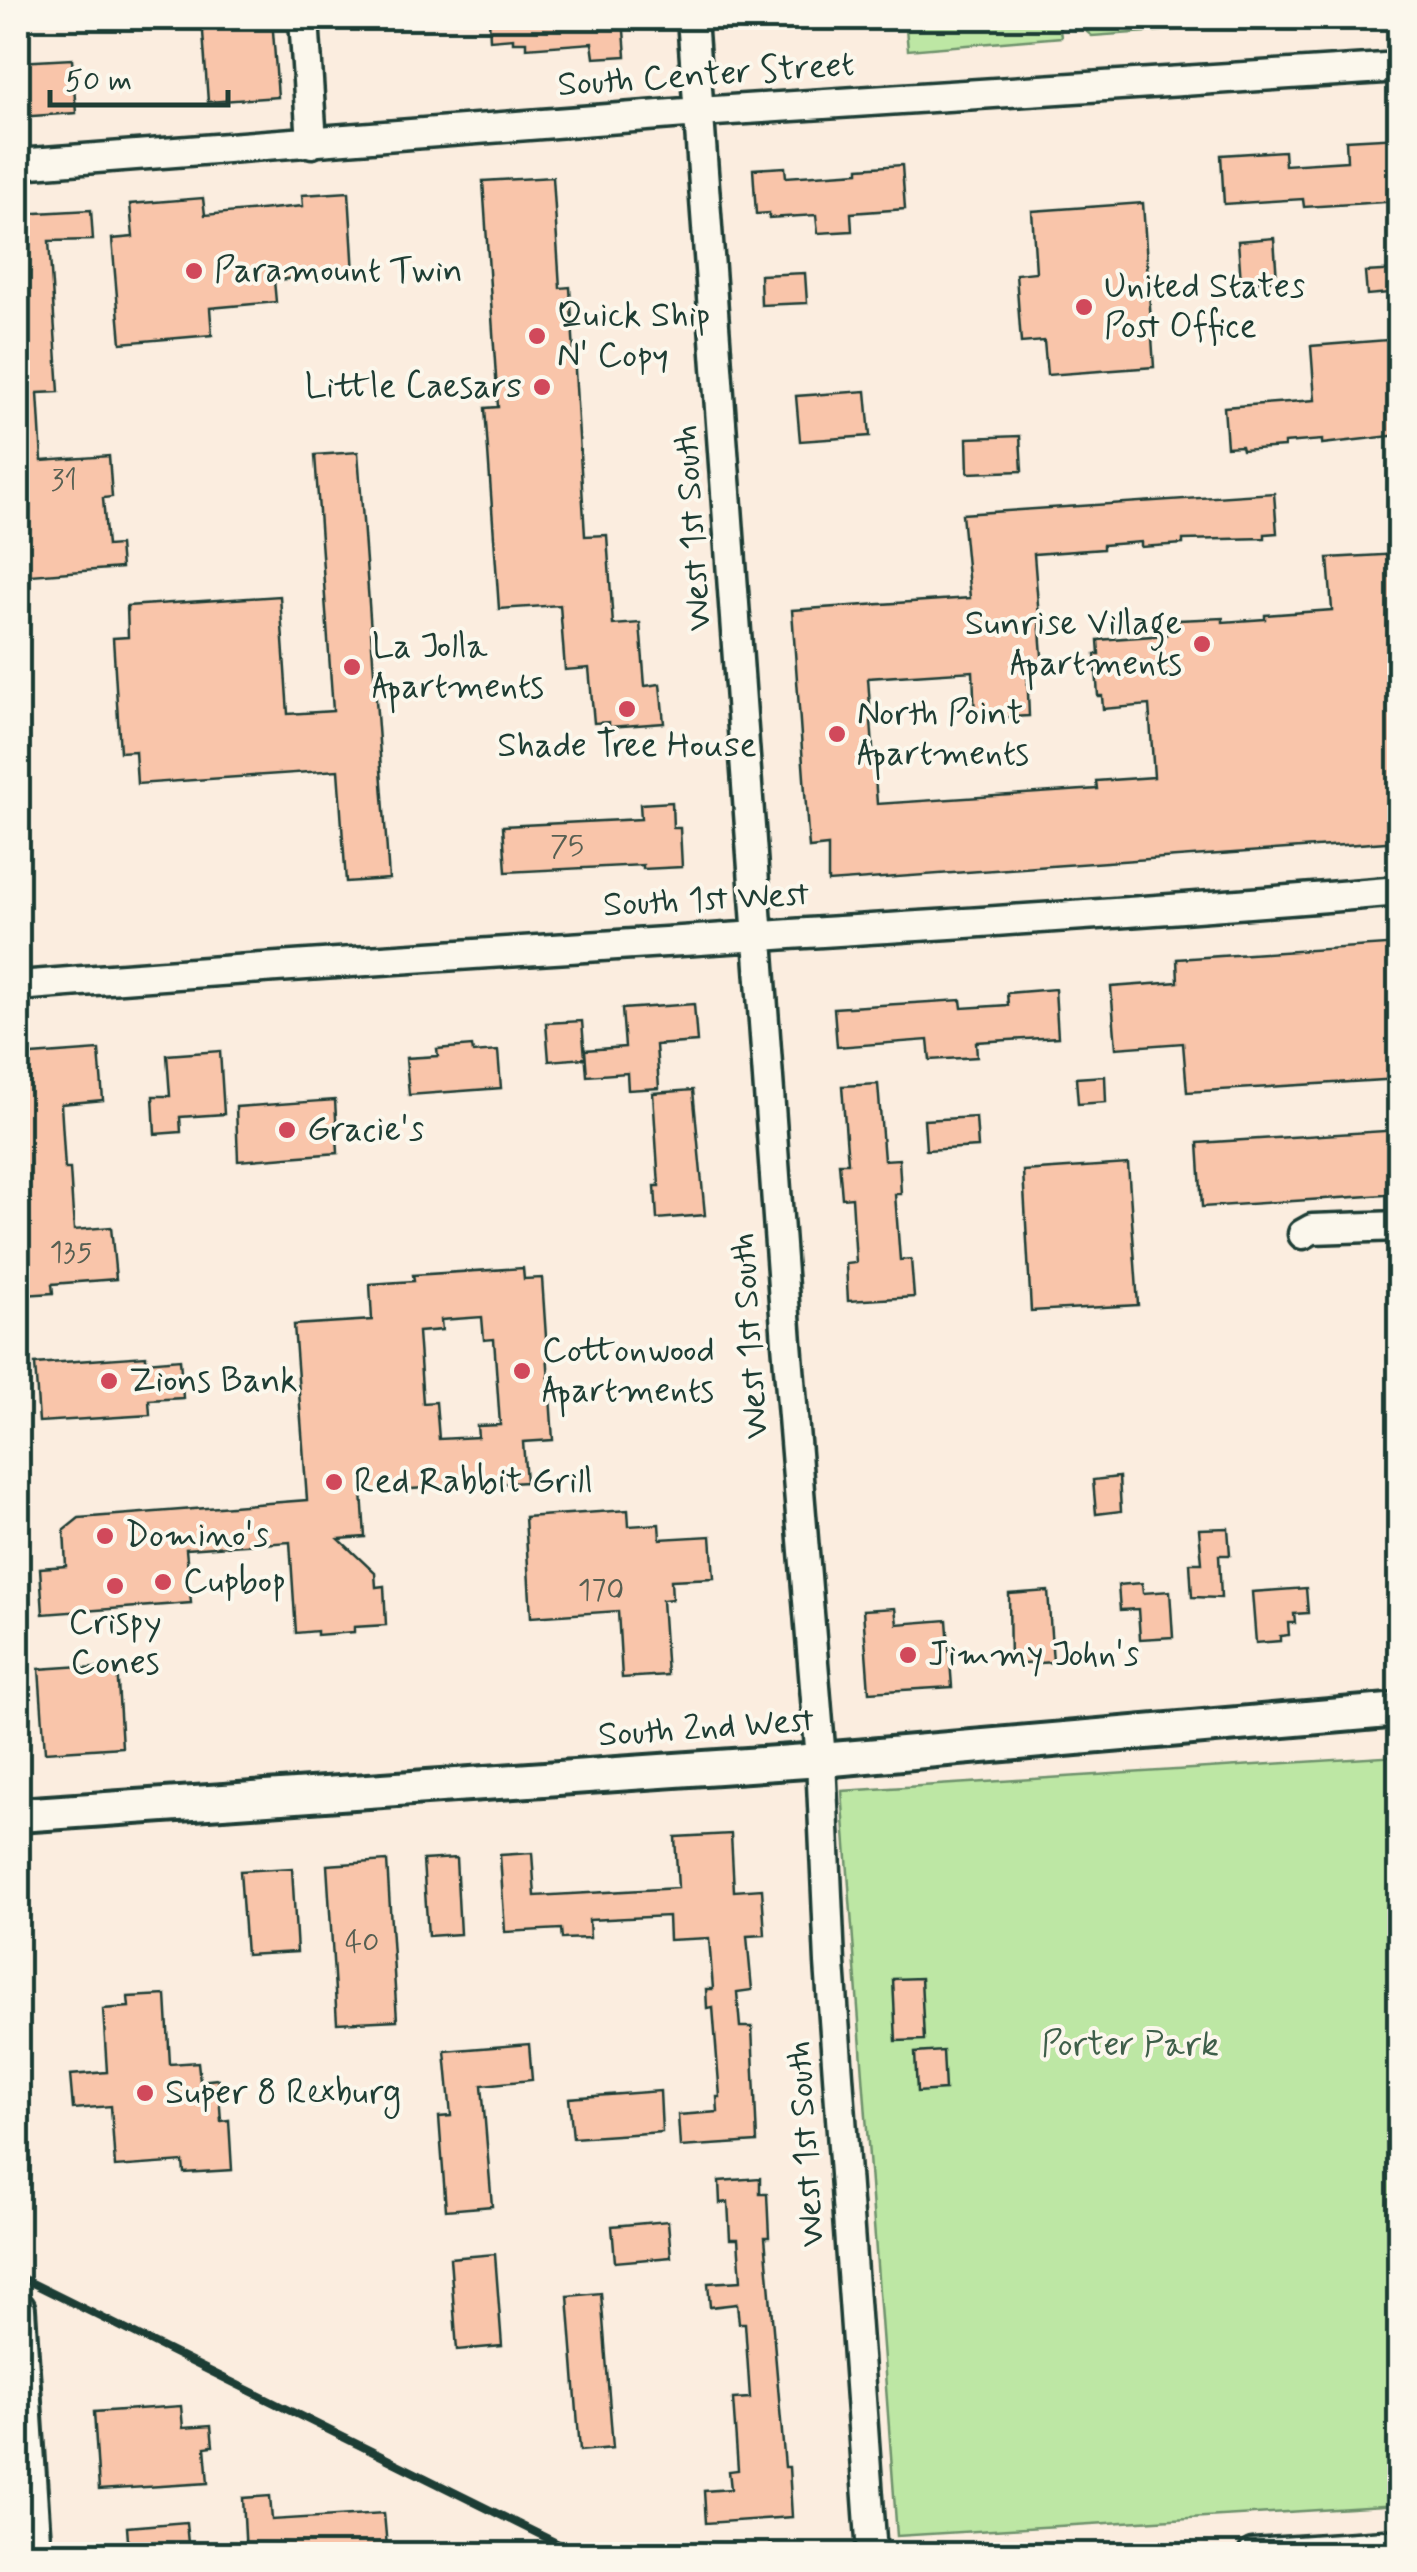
<svg xmlns="http://www.w3.org/2000/svg" width="1417" height="2572" viewBox="0 0 1417 2572" font-family="Mynerve,sans-serif">
<rect width="100%" height="100%" fill="#fbeddf"/>
<filter id="ink" filterUnits="userSpaceOnUse"><feTurbulence type="fractalNoise" baseFrequency=".01" numOctaves="2"/><feDisplacementMap in="SourceGraphic" scale="20" xChannelSelector="R" yChannelSelector="G"/><feConvolveMatrix kernelMatrix="1 2 1 2 8 2 1 2 1" color-interpolation-filters="sRGB"/></filter>
<g filter="url(#ink)">
<path fill="#bde7a4" stroke="#6e926c" stroke-width="2.5" d="M 905,18 L 1054,20 L 1059,22 L 1061,37 L 908,50 Z
M 1088,18 L 1341,18 L 1092,36 L 1087,32 L 1084,21 Z
M 1399,1756 L 1399,2505 L 897,2536 L 842,1791 Z"/>
<path fill="#f9c5aa" stroke="#1f3d34" stroke-width="2.5" fill-rule="evenodd" d="M 202,18 L 272,18 L 278,97 L 208,102 Z
M 489,18 L 623,18 L 626,56 L 594,58 L 592,43 L 526,48 L 526,42 L 513,42 L 513,38 L 490,40 Z
M 72,59 L 76,113 L 18,117 L 18,62 Z
M 1400,137 L 1400,201 L 1304,207 L 1303,199 L 1224,204 L 1221,155 L 1284,151 L 1285,165 L 1347,161 L 1346,140 Z
M 902,165 L 905,209 L 851,213 L 852,231 L 818,233 L 816,215 L 769,218 L 769,213 L 756,214 L 753,169 L 785,167 L 786,177 L 859,172 L 859,168 Z
M 553,177 L 560,288 L 570,287 L 585,536 L 607,535 L 613,625 L 640,623 L 645,686 L 660,684 L 664,723 L 609,727 L 609,722 L 594,723 L 589,668 L 565,670 L 560,605 L 499,609 L 485,408 L 498,407 L 483,181 Z
M 349,192 L 354,274 L 274,280 L 276,302 L 210,308 L 212,335 L 121,343 L 112,239 L 133,237 L 130,204 L 203,198 L 205,215 L 303,206 L 302,195 Z
M 1143,203 L 1154,367 L 1047,375 L 1044,341 L 1021,343 L 1016,274 L 1036,272 L 1032,211 Z
M 91,210 L 93,240 L 49,241 L 59,392 L 38,393 L 42,461 L 109,456 L 112,497 L 103,498 L 107,546 L 119,545 L 121,568 L 18,576 L 18,214 Z
M 1274,238 L 1277,280 L 1241,283 L 1238,241 Z
M 1400,270 L 1400,292 L 1367,295 L 1365,272 Z
M 805,273 L 807,303 L 761,305 L 760,275 Z
M 1400,339 L 1400,435 L 1322,444 L 1322,440 L 1284,443 L 1284,447 L 1242,450 L 1241,446 L 1227,447 L 1224,407 L 1315,400 L 1311,346 Z
M 866,391 L 870,436 L 800,441 L 796,396 Z
M 1020,436 L 1022,471 L 968,473 L 967,438 Z
M 358,452 L 389,879 L 346,882 L 338,770 L 137,784 L 135,751 L 120,752 L 113,638 L 128,637 L 127,606 L 280,596 L 288,714 L 333,711 L 315,455 Z
M 1274,493 L 1277,533 L 1265,534 L 1265,538 L 1183,540 L 1183,544 L 1141,547 L 1141,542 L 1103,545 L 1103,549 L 1034,554 L 1043,668 L 1027,669 L 1029,716 L 975,719 L 973,671 L 868,678 L 877,804 L 1097,789 L 1096,781 L 1154,777 L 1149,705 L 1103,709 L 1102,696 L 1098,696 L 1095,654 L 1099,654 L 1098,640 L 1166,635 L 1166,625 L 1178,624 L 1178,620 L 1223,618 L 1223,622 L 1265,619 L 1265,615 L 1332,610 L 1328,558 L 1400,554 L 1400,841 L 828,882 L 828,846 L 809,848 L 792,610 L 970,598 L 962,514 Z
M 672,802 L 673,828 L 680,828 L 682,867 L 643,869 L 643,865 L 506,872 L 503,826 L 641,819 L 640,804 Z
M 1400,944 L 1400,1079 L 1187,1092 L 1183,1043 L 1116,1048 L 1111,987 L 1178,982 L 1177,959 Z
M 1055,989 L 1058,1037 L 976,1042 L 977,1057 L 930,1060 L 928,1040 L 837,1047 L 834,1008 L 961,1000 L 962,1008 L 1008,1005 L 1007,993 Z
M 694,1004 L 697,1042 L 656,1045 L 659,1088 L 628,1090 L 627,1073 L 587,1076 L 585,1050 L 625,1047 L 622,1009 Z
M 582,1021 L 585,1058 L 549,1061 L 546,1023 Z
M 472,1046 L 473,1053 L 498,1051 L 501,1088 L 409,1095 L 406,1058 L 438,1056 L 437,1049 Z
M 99,1050 L 103,1100 L 61,1104 L 65,1169 L 70,1169 L 74,1230 L 111,1227 L 116,1279 L 52,1284 L 53,1293 L 24,1295 L 22,1272 L 30,1271 L 26,1222 L 18,1223 L 18,1056 Z
M 220,1051 L 224,1114 L 180,1117 L 181,1132 L 155,1134 L 153,1096 L 170,1096 L 167,1055 Z
M 1105,1076 L 1106,1102 L 1078,1104 L 1076,1078 Z
M 878,1084 L 884,1160 L 899,1159 L 901,1194 L 895,1194 L 900,1260 L 911,1259 L 914,1297 L 848,1301 L 846,1264 L 856,1263 L 852,1197 L 842,1198 L 839,1163 L 848,1163 L 842,1086 Z
M 693,1090 L 705,1215 L 657,1219 L 655,1186 L 659,1186 L 653,1093 Z
M 335,1100 L 338,1153 L 238,1161 L 236,1107 Z
M 976,1117 L 978,1147 L 926,1150 L 924,1120 Z
M 1400,1130 L 1400,1194 L 1202,1207 L 1198,1143 Z
M 1128,1164 L 1138,1305 L 1031,1311 L 1023,1171 Z
M 523,1268 L 524,1279 L 542,1278 L 553,1440 L 523,1442 L 526,1482 L 362,1492 L 365,1537 L 339,1539 L 375,1573 L 376,1587 L 384,1586 L 386,1625 L 354,1627 L 354,1632 L 317,1635 L 317,1631 L 296,1633 L 290,1542 L 186,1549 L 191,1603 L 43,1614 L 40,1568 L 66,1566 L 64,1530 L 79,1518 L 307,1500 L 294,1325 L 372,1320 L 370,1284 L 414,1281 L 413,1275 ZM 482,1317 L 484,1340 L 494,1339 L 500,1425 L 477,1426 L 478,1437 L 439,1439 L 436,1402 L 423,1403 L 418,1332 L 442,1330 L 441,1320 Z
M 146,1356 L 146,1362 L 180,1359 L 183,1398 L 149,1400 L 150,1415 L 39,1422 L 35,1364 Z
M 1119,1477 L 1121,1511 L 1096,1514 L 1093,1480 Z
M 628,1510 L 629,1526 L 659,1524 L 660,1539 L 711,1536 L 714,1578 L 671,1580 L 672,1599 L 662,1600 L 667,1675 L 622,1678 L 618,1611 L 531,1617 L 525,1517 Z
M 1228,1528 L 1230,1555 L 1219,1555 L 1221,1598 L 1192,1597 L 1190,1563 L 1202,1563 L 1199,1529 Z
M 1142,1583 L 1143,1593 L 1170,1591 L 1173,1637 L 1140,1639 L 1138,1609 L 1120,1610 L 1118,1585 Z
M 1306,1588 L 1308,1613 L 1294,1614 L 1295,1623 L 1288,1623 L 1289,1635 L 1280,1636 L 1280,1641 L 1256,1643 L 1252,1592 Z
M 1048,1591 L 1053,1662 L 1010,1665 L 1009,1594 Z
M 895,1608 L 897,1624 L 947,1620 L 952,1687 L 869,1692 L 863,1610 Z
M 82,1666 L 83,1669 L 117,1666 L 122,1747 L 45,1752 L 39,1669 Z
M 731,1834 L 734,1891 L 762,1889 L 765,1935 L 747,1936 L 752,1990 L 737,1992 L 740,2027 L 752,2027 L 757,2142 L 680,2147 L 678,2115 L 718,2112 L 717,2097 L 720,2097 L 713,2007 L 707,2008 L 706,1989 L 713,1989 L 709,1938 L 669,1940 L 668,1916 L 589,1920 L 590,1938 L 562,1939 L 561,1929 L 505,1932 L 500,1855 L 532,1853 L 535,1896 L 678,1888 L 675,1837 Z
M 456,1858 L 460,1934 L 428,1936 L 423,1860 Z
M 387,1861 L 397,2020 L 337,2023 L 327,1865 Z
M 292,1868 L 297,1952 L 246,1955 L 240,1871 Z
M 921,1978 L 924,2040 L 896,2041 L 893,1979 Z
M 166,1995 L 170,2064 L 198,2062 L 200,2081 L 218,2079 L 221,2121 L 229,2120 L 232,2170 L 184,2173 L 183,2162 L 115,2167 L 111,2106 L 73,2109 L 70,2075 L 107,2072 L 103,2009 L 129,2007 L 128,1997 Z
M 529,2044 L 532,2080 L 482,2085 L 492,2206 L 446,2210 L 439,2117 L 451,2116 L 445,2051 Z
M 943,2051 L 945,2090 L 917,2092 L 915,2053 Z
M 660,2091 L 662,2132 L 573,2138 L 569,2098 Z
M 760,2178 L 760,2194 L 767,2194 L 769,2237 L 765,2237 L 785,2467 L 789,2467 L 792,2517 L 706,2523 L 704,2491 L 731,2489 L 729,2471 L 738,2470 L 733,2399 L 750,2398 L 745,2323 L 739,2323 L 737,2304 L 710,2307 L 708,2283 L 741,2281 L 738,2239 L 730,2239 L 728,2202 L 720,2203 L 719,2181 Z
M 668,2221 L 671,2257 L 615,2262 L 612,2226 Z
M 495,2254 L 502,2346 L 457,2350 L 450,2258 Z
M 601,2293 L 613,2448 L 580,2451 L 568,2296 Z
M 181,2406 L 183,2428 L 211,2426 L 213,2446 L 205,2447 L 208,2483 L 99,2490 L 94,2412 Z
M 270,2496 L 272,2520 L 384,2513 L 387,2547 L 305,2554 L 246,2554 L 243,2498 Z
M 186,2522 L 189,2554 L 129,2554 L 127,2527 Z"/>
<g fill="none" stroke-linecap="round" stroke-linejoin="round">
<defs>
<path id="minor" d="M 304,18 L 312,143
M 692,18 L 787,1343 L 821,1760 L 830,1963 L 872,2554
M 18,164 L 699,112 L 1400,67
M 18,986 C 478,949 939,930 1400,891
M 1303,1234 L 1312,1229 L 1400,1226
M 1253,2554 L 1400,2544"/>
<path id="major" d="M 18,1815 L 821,1760 L 1400,1710
M 18,2309 L 34,2554"/>
</defs>
<use href="#minor" stroke="#1f3d34" stroke-width="35"/>
<use href="#major" stroke="#1f3d34" stroke-width="40"/>
<use href="#minor" stroke="#fbf7ec" stroke-width="28"/>
<use href="#major" stroke="#fbf7ec" stroke-width="32"/>
<path stroke="#1f3d34" stroke-width="8" d="M 18,2276 L 579,2554"/>
</g>
</g>
<g fill="#d1495b" stroke="#fbf7ec" stroke-width="4">
<circle cx="194" cy="271" r="10"/>
<circle cx="1084" cy="307" r="10"/>
<circle cx="537" cy="336" r="10"/>
<circle cx="542" cy="387" r="10"/>
<circle cx="1202" cy="644" r="10"/>
<circle cx="352" cy="667" r="10"/>
<circle cx="627" cy="709" r="10"/>
<circle cx="837" cy="734" r="10"/>
<circle cx="287" cy="1130" r="10"/>
<circle cx="522" cy="1371" r="10"/>
<circle cx="109" cy="1381" r="10"/>
<circle cx="334" cy="1482" r="10"/>
<circle cx="105" cy="1536" r="10"/>
<circle cx="163" cy="1582" r="10"/>
<circle cx="115" cy="1586" r="10"/>
<circle cx="908" cy="1655" r="10"/>
<circle cx="145" cy="2093" r="10"/>
</g>
<g text-anchor="middle" dominant-baseline="central" stroke-width="8" stroke-linejoin="round" paint-order="stroke">
<g font-size="30" fill="#565f52">
<text x="64" y="480">31</text>
<text x="567" y="846">75</text>
<text x="71" y="1252">135</text>
<text x="601" y="1590">170</text>
<text x="362" y="1942">40</text>
</g>
<g font-size="35" fill="#1f3d34" stroke="#fbf7ec">
<text transform="translate(706 75) rotate(-4)">South Center Street</text>
<text transform="translate(693 528) rotate(-94)">West 1st South</text>
<text transform="translate(706 900) rotate(-3)">South 1st West</text>
<text transform="translate(750 1336) rotate(-94)">West 1st South</text>
<text transform="translate(706 1728) rotate(-4)">South 2nd West</text>
<text transform="translate(806 2144) rotate(-94)">West 1st South</text>
</g>
<g font-size="35" fill="#1f3d34" stroke="#fbf7ec" text-anchor="start">
<text x="214" y="271">Paramount Twin</text>
<text x="1104" y="287">United States<tspan x="1104" dy="40">Post Office</tspan></text>
<text x="557" y="316">Quick Ship<tspan x="557" dy="40">N' Copy</tspan></text>
<text x="522" y="387" text-anchor="end">Little Caesars</text>
<text x="1182" y="624" text-anchor="end">Sunrise Village<tspan x="1182" dy="40">Apartments</tspan></text>
<text x="372" y="647">La Jolla<tspan x="372" dy="40">Apartments</tspan></text>
<text x="857" y="714">North Point<tspan x="857" dy="40">Apartments</tspan></text>
<text x="627" y="746" text-anchor="middle">Shade Tree House</text>
<text x="307" y="1130">Gracie's</text>
<text x="542" y="1351">Cottonwood<tspan x="542" dy="40">Apartments</tspan></text>
<text x="129" y="1381">Zions Bank</text>
<text x="354" y="1482">Red Rabbit Grill</text>
<text x="125" y="1536">Domino's</text>
<text x="183" y="1582">Cupbop</text>
<text x="115" y="1623" text-anchor="middle">Crispy<tspan x="115" dy="40">Cones</tspan></text>
<text x="928" y="1655">Jimmy John's</text>
<text x="165" y="2093">Super 8 Rexburg</text>
</g>
<g font-size="35" fill="#3f5f4a" stroke="#fbf7ec">
<text x="1130" y="2045">Porter Park</text>
</g>
</g>
<rect width="1417" height="2572" fill="none" stroke="#fbf7ec" stroke-width="60"/>
<rect x="30" y="30" width="1357" height="2512" fill="none" stroke="#1f3d34" stroke-width="4" filter="url(#ink)"/>
<path d="M50 90v15h178v-15" fill="none" stroke="#1f3d34" stroke-width="5"/>
<text x="65" y="90" font-size="30" fill="#1f3d34" stroke="#fbf7ec" stroke-width="8" paint-order="stroke">50 m</text>
</svg>
